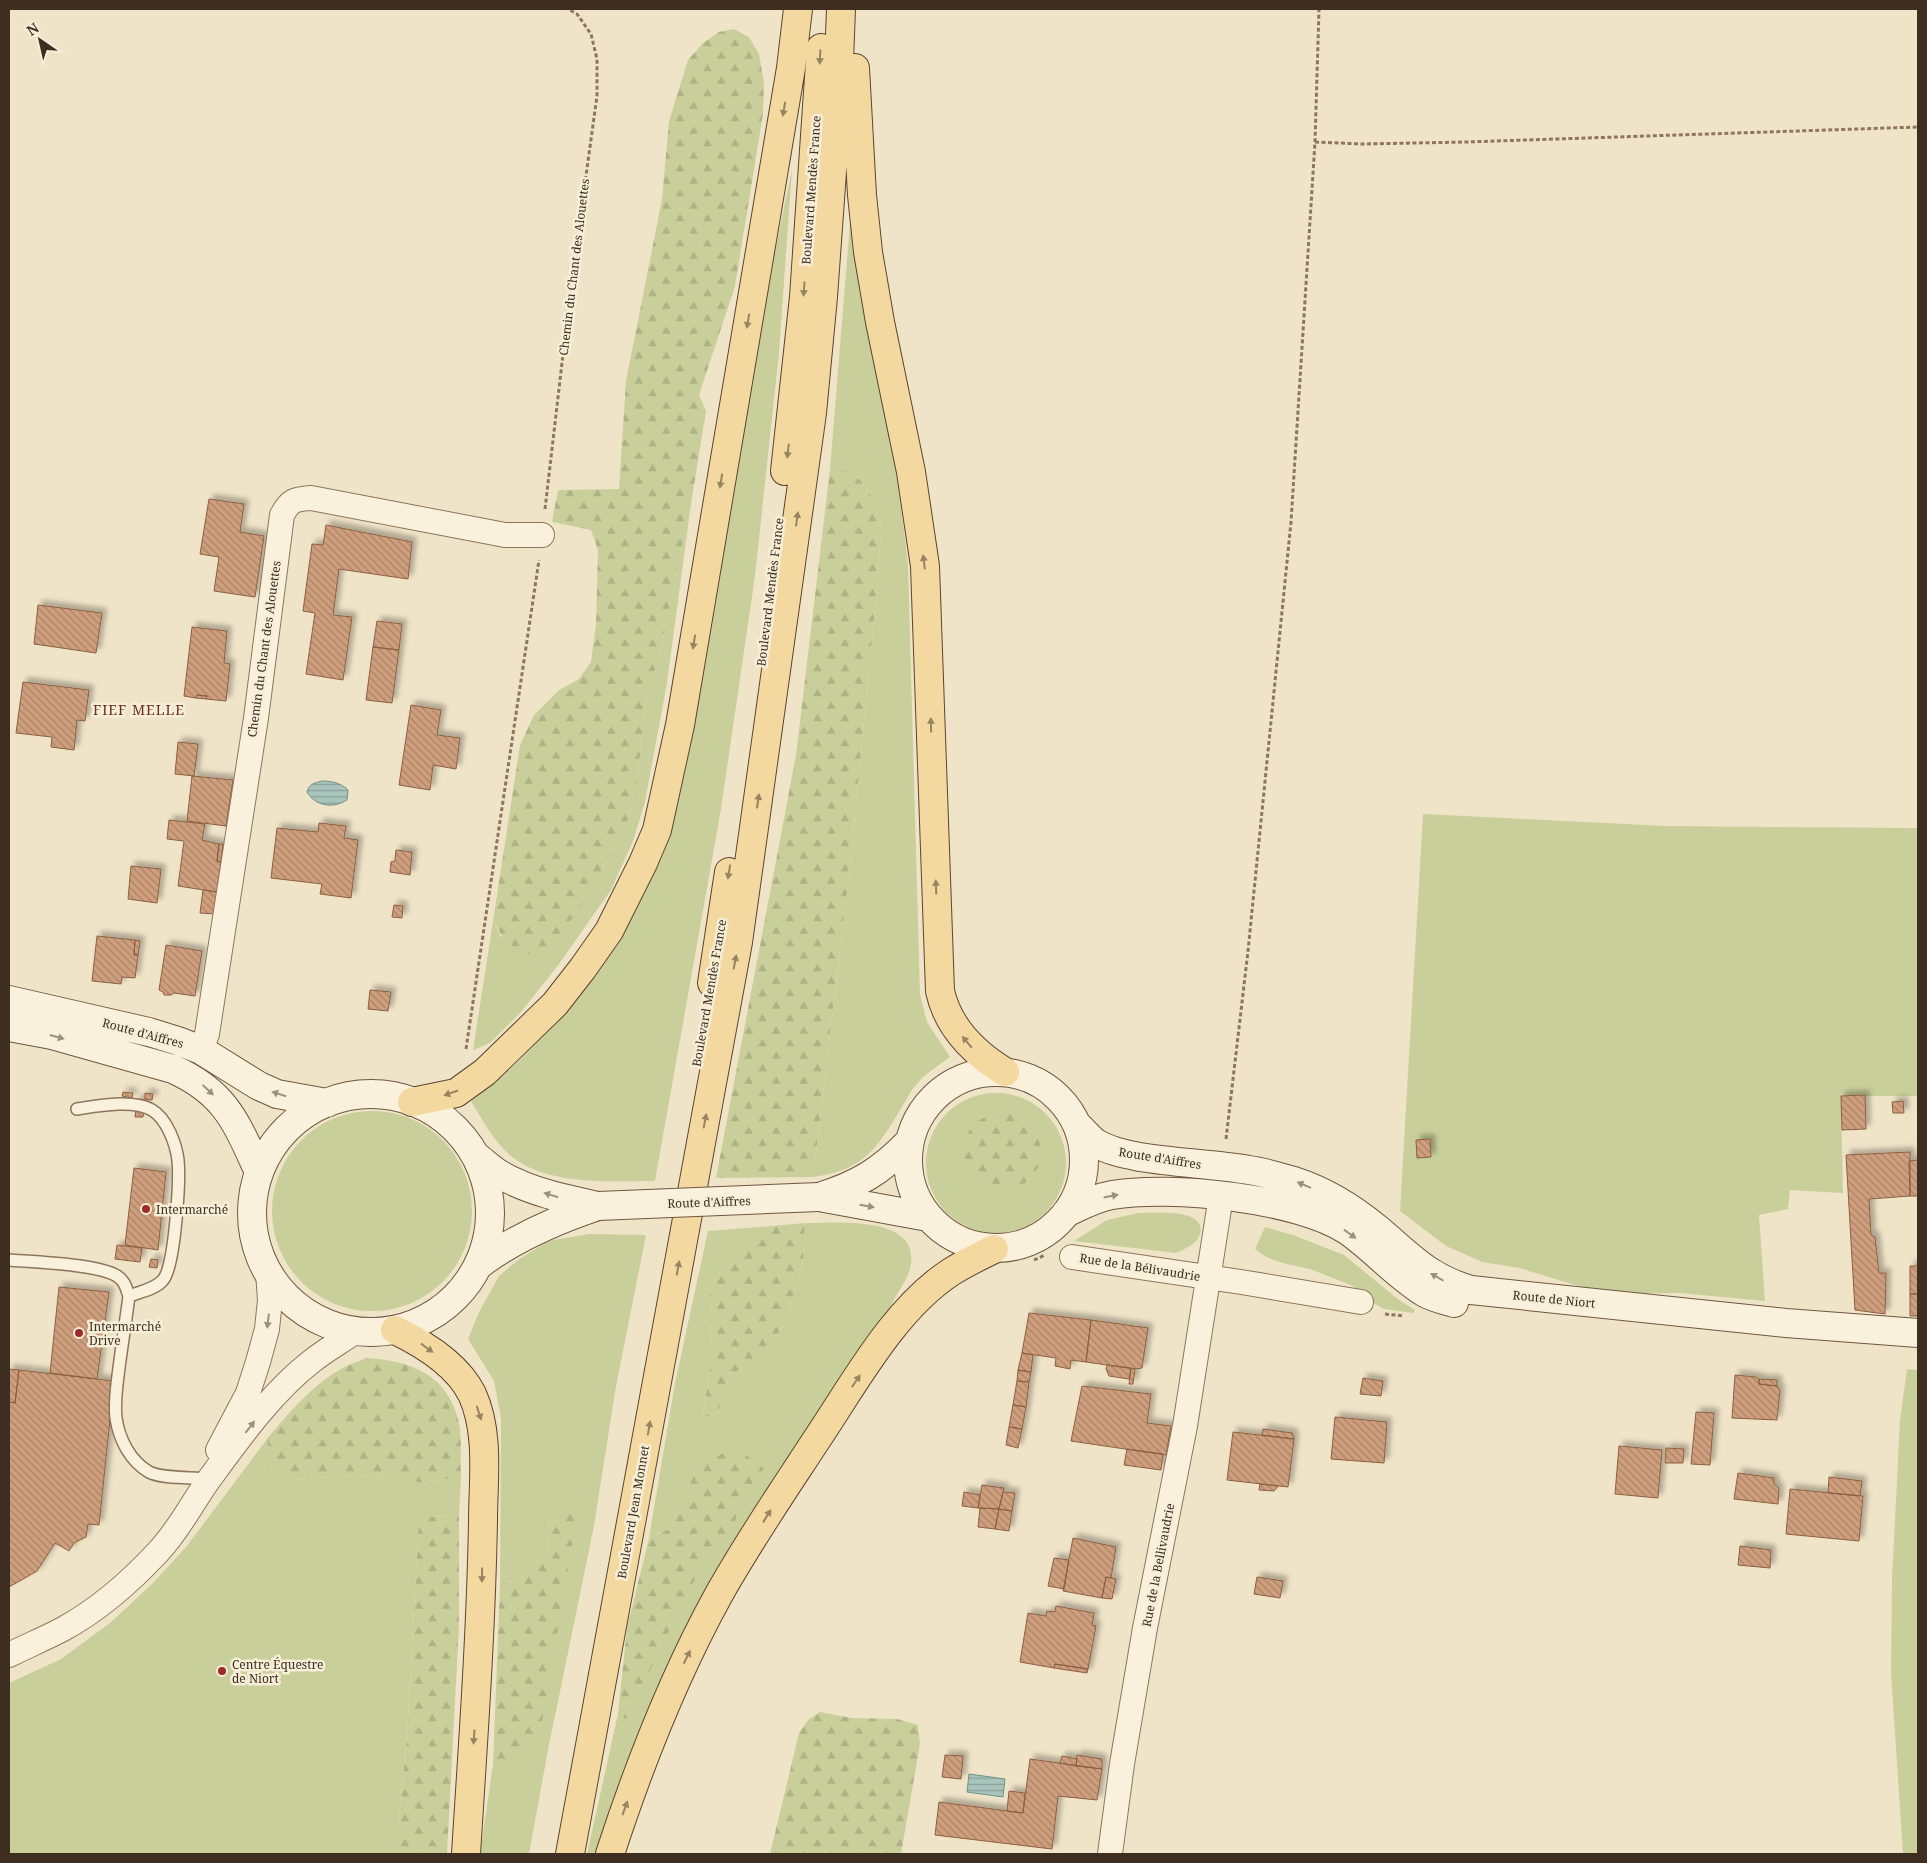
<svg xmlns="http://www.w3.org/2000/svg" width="1927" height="1863" viewBox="0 0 1927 1863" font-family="'Noto Serif',serif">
<defs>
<pattern id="forest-firs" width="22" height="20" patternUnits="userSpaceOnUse" patternTransform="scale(1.25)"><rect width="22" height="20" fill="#c9cf9b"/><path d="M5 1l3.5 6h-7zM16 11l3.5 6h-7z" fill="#aeb285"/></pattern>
<pattern id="water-rules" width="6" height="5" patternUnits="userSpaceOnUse" patternTransform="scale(1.25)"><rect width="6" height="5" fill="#a9c4bc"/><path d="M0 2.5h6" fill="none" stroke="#8ba098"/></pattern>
<pattern id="building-back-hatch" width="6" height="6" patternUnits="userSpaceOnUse" patternTransform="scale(1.25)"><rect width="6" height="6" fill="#cf9f7d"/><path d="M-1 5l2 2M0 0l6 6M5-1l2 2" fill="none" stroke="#a98266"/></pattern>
<filter id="shadow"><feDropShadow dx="4.5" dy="-4.5" stdDeviation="2.5" flood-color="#0004"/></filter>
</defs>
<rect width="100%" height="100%" fill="#f0e4c8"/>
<path fill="#c9cf9b" d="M 792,169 L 779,353 L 755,576 L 721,809 L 655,1181 C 611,1181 549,1186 512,1157 C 494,1142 483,1121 471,1101 L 502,1077 L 531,1049 L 561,1016 L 616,942 L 638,904 L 660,855 L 775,251 Z
M 851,211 L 898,482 L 908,564 L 920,994 L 927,1022 L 950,1057 C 940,1065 925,1073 917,1084 C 911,1090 907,1099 902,1107 C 877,1148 865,1170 813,1177 L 849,875 L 878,578 L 882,513 L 862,482 L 849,471 L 830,469 Z
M 691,504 L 667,683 L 645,802 L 633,841 L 611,890 L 559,964 L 521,1012 L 490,1043 L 473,1050 L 493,921 L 501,937 L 580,909 L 604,866 L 629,817 L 638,775 L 645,705 L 661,648 Z
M 1423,814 L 1666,826 L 1918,828 L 1918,1096 L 1841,1096 L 1843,1193 L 1790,1190 L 1788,1209 L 1759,1215 L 1765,1301 L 1679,1293 L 1605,1294 L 1519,1268 L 1482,1262 L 1446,1246 L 1400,1211 Z
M926 1163a70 70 0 1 1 140 0a70 70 0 1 1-140 0Z
M272 1211a100 100 0 1 1 200 0a100 100 0 1 1-200 0Z
M 1138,1213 C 1152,1213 1207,1207 1200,1234 C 1197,1244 1185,1249 1176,1253 L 1074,1241 L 1107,1220 Z
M 805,1223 C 836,1223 924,1214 910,1269 C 907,1281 897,1293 892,1304 C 820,1414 742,1522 681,1639 C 645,1708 622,1781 599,1854 L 587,1854 L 618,1714 L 626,1718 L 703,1563 L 720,1547 L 695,1472 L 671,1528 L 649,1538 L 675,1383 L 708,1231 L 758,1227 L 710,1286 L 711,1358 L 703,1417 L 718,1412 L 730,1374 L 758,1363 L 786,1322 L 803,1262 Z
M 1265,1227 L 1293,1235 L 1344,1255 L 1399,1300 L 1415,1310 L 1413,1313 L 1384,1309 L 1364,1298 L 1353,1286 L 1310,1269 L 1286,1264 L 1266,1257 L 1255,1249 Z
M 589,1234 L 646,1235 L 615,1392 L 594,1526 L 548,1750 L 529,1854 L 480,1854 L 493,1764 L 509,1771 L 560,1612 L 576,1517 L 550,1520 L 548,1550 L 520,1579 L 500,1584 L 501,1418 L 494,1381 L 468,1339 L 479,1312 L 499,1276 L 518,1260 L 548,1241 Z
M 1907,1369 L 1918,1370 L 1918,1854 L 1903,1854 L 1891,1673 L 1892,1579 L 1900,1420 Z
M 267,1439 L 272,1474 L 294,1479 L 376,1475 L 423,1483 L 461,1477 L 459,1514 L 419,1518 L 407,1738 L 395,1854 L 9,1854 L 9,1683 L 61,1659 L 110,1623 L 154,1582 L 186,1547 Z"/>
<path fill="url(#forest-firs)" d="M 734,29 L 749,37 L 759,54 L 764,83 L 763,114 L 735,286 L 699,395 L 706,411 L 691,504 L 661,648 L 645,705 L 638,775 L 629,817 L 604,866 L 580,909 L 542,954 C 517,956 504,942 493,921 L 520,745 L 534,715 L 559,690 L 579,679 L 591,662 L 596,624 L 598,550 L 591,530 L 552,522 L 558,490 L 619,489 L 626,381 L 662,199 L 669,121 L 688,60 L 703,43 L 719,32 Z
M 830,469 L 849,471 L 862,482 L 882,513 L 878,578 L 849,875 L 813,1177 L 716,1178 L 796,755 Z
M963 1152a39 39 0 1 1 78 0a39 39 0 1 1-78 0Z
M 805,1223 L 803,1262 L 786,1322 L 758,1363 L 730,1374 L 718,1412 L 703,1418 L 711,1358 L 710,1286 L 758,1227 Z
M 366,1358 C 410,1360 449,1375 459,1423 C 462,1440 460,1460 461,1477 L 423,1483 L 376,1475 L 294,1479 L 272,1474 L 267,1439 C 289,1413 311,1386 341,1369 C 349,1364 358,1362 366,1358 Z
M 733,1446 L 764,1468 L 720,1547 L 703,1563 L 626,1719 L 618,1714 L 627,1628 L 649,1538 L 671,1528 L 695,1472 Z
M 563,1504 L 577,1517 L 539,1740 L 509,1771 L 493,1764 L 500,1584 L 520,1579 L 548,1550 L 550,1520 Z
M 459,1514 L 459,1626 L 447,1854 L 395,1854 L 407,1738 L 419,1518 Z
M 820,1712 L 851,1718 L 897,1719 L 918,1725 L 920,1744 L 901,1854 L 770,1854 L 799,1733 L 808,1720 Z"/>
<path fill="url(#water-rules)" stroke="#6f938a" d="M 322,781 C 332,781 341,783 348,790 L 347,800 C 333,809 315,806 307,792 C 309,784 314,783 322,781 Z
M 969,1774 L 1005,1779 L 1003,1797 L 967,1792 Z"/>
<path fill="url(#building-back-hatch)" stroke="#8d5f41" filter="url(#shadow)" d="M 209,499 L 244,504 L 240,532 L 264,536 L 255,597 L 214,591 L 219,557 L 200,554 Z
M 326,525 L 412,542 L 408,579 L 339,569 L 333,615 L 352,617 L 343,680 L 306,674 L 315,613 L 303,611 L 312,544 L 323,545 Z
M 38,605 L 102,613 L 96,653 L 34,644 Z
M 377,621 L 402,624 L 399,650 L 373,647 Z
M 192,627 L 227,631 L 224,663 L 230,664 L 226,701 L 206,699 L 207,696 L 197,695 L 196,698 L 184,696 Z
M 373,647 L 399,650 L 392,703 L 366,700 Z
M 23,682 L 89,690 L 85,721 L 77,720 L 74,750 L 51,747 L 52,737 L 16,733 Z
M 197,695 L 207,696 L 206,699 L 196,698 Z
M 411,705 L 441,710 L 437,735 L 460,738 L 456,769 L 433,765 L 430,790 L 399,785 Z
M 178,742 L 198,744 L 194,776 L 175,774 Z
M 192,776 L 233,780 L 226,826 L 187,821 Z
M 169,820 L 205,824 L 202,840 L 219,844 L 217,861 L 221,862 L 217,892 L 178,886 L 184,841 L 167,839 Z
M 319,823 L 346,826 L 344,838 L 358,840 L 351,898 L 320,894 L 322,884 L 271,878 L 277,828 L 318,832 Z
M 219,844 L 223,844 L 221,862 L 217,861 Z
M 396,850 L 412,852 L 410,875 L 390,872 L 391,862 L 395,861 Z
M 131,866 L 161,869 L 157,903 L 128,899 Z
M 203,890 L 217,892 L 215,914 L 200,913 Z
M 394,905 L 403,906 L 402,918 L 392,917 Z
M 97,936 L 135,940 L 134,955 L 138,955 L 135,978 L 122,977 L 121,984 L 92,981 Z
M 135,940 L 140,941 L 138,955 L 134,955 Z
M 166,945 L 202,951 L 195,996 L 174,993 L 171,995 L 164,995 L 163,992 L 159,990 Z
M 370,990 L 391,992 L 388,1011 L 368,1009 Z
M 123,1092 L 133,1093 L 132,1098 L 122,1096 Z
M 145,1093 L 153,1094 L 152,1100 L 145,1099 Z
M 1865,1095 L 1866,1129 L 1842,1130 L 1841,1096 Z
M 137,1099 L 145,1100 L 143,1117 L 135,1117 Z
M 1903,1101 L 1904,1113 L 1893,1113 L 1892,1102 Z
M 1430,1139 L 1431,1157 L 1417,1158 L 1416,1140 Z
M 1910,1152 L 1910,1196 L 1869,1199 L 1871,1235 L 1875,1237 L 1879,1273 L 1886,1273 L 1885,1314 L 1855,1310 L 1846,1155 Z
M 1918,1160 L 1918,1196 L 1910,1196 L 1909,1161 Z
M 134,1168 L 166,1172 L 158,1250 L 125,1245 Z
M 117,1245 L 142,1248 L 140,1262 L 115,1259 Z
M 151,1259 L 158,1260 L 157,1268 L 149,1267 Z
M 1910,1266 L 1918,1266 L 1918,1294 L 1910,1294 Z
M 59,1287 L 109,1292 L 97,1379 L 50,1373 Z
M 1910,1294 L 1918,1294 L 1918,1316 L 1910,1316 Z
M 1029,1313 L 1091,1320 L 1086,1362 L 1071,1360 L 1070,1369 L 1055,1366 L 1056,1358 L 1022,1353 Z
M 1091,1320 L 1148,1328 L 1142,1368 L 1135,1369 L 1086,1362 Z
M 1022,1353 L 1033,1355 L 1031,1372 L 1018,1370 Z
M 1107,1365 L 1131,1368 L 1129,1379 L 1109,1376 L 1106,1369 Z
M 1131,1368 L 1135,1369 L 1133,1384 L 1129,1384 Z
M 9,1369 L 19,1370 L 15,1403 L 9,1402 Z
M 19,1370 L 114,1381 L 99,1525 L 88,1524 L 86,1537 L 74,1543 L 69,1551 L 55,1543 L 37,1571 L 9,1587 L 9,1402 L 15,1403 Z
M 1018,1370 L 1031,1372 L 1029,1382 L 1017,1381 Z
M 1735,1375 L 1756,1377 L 1759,1379 L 1759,1384 L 1777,1386 L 1780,1390 L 1777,1420 L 1732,1418 Z
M 1363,1378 L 1383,1381 L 1381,1396 L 1360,1394 Z
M 1759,1379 L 1777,1380 L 1777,1386 L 1759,1384 Z
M 1017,1381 L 1029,1382 L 1026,1407 L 1013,1405 Z
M 1082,1386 L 1151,1394 L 1147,1423 L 1171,1426 L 1166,1455 L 1071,1441 Z
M 1013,1405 L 1026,1407 L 1022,1429 L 1009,1427 Z
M 1696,1412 L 1714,1413 L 1710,1465 L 1691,1464 Z
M 1335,1417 L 1387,1422 L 1384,1463 L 1331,1459 Z
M 1009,1427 L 1022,1429 L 1018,1448 L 1006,1445 Z
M 1263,1429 L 1292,1433 L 1294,1439 L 1262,1435 Z
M 1233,1432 L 1294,1439 L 1288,1487 L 1227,1480 Z
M 1619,1446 L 1662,1450 L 1658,1498 L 1615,1494 Z
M 1666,1448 L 1684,1449 L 1683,1463 L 1665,1463 Z
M 1127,1449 L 1163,1454 L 1161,1470 L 1124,1465 Z
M 1738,1473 L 1774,1478 L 1774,1484 L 1779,1488 L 1778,1504 L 1734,1499 Z
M 1829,1477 L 1862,1481 L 1860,1496 L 1828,1493 Z
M 1260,1484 L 1278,1486 L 1274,1491 L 1259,1490 Z
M 982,1485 L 1004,1488 L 999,1509 L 978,1508 Z
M 1790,1489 L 1863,1496 L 1859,1541 L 1786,1534 Z
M 964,1492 L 980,1495 L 978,1508 L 962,1506 Z
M 1003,1492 L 1015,1493 L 1012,1511 L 999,1509 Z
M 980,1508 L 999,1509 L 995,1529 L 978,1527 Z
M 999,1509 L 1012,1511 L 1009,1531 L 995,1529 Z
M 1073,1538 L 1116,1547 L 1111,1578 L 1106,1577 L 1102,1598 L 1063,1591 Z
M 1740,1546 L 1771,1550 L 1770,1568 L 1738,1565 Z
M 1054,1558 L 1069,1560 L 1064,1589 L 1048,1586 Z
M 1106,1577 L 1116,1579 L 1112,1599 L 1102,1598 Z
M 1257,1577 L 1283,1581 L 1280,1598 L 1254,1594 Z
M 1056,1606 L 1094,1613 L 1092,1625 L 1096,1626 L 1088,1669 L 1055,1664 L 1054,1668 L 1020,1662 L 1028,1613 L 1046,1616 L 1047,1611 L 1055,1612 Z
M 1055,1664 L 1088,1669 L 1087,1673 L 1054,1668 Z
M 945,1755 L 963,1756 L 961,1779 L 942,1777 Z
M 1077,1755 L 1102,1759 L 1102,1769 L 1076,1766 Z
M 1062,1756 L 1077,1759 L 1076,1766 L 1060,1763 Z
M 1030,1759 L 1102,1769 L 1097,1800 L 1058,1796 L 1052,1849 L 935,1835 L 939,1802 L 1023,1813 Z
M 1009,1791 L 1025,1793 L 1023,1813 L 1007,1811 Z"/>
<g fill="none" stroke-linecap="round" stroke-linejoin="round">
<defs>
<path id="service" d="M 77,1109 C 97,1106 133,1099 152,1110 C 167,1119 176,1144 178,1160 C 180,1180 175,1266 163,1280 C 156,1289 139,1292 129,1296
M 9,1260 C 34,1262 98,1264 117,1276 C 125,1281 126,1288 129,1296 C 126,1320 122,1344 119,1368 C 117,1384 114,1402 116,1418 C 119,1439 130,1461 149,1472 C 162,1479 193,1477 209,1479"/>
<path id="minor" d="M 201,1050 L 207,1034 L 256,718 L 282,515 C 290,500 295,499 311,498 L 505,535 L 542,535
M 1072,1257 L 1241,1282 L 1361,1302
M 218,1450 L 248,1393 L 258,1362 L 267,1329 L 270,1300 L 268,1272
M 9,1655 C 27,1646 46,1638 63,1629 C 98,1610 131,1581 158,1552 C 179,1530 192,1503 210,1478 C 240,1437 272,1392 312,1361 C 326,1350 342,1341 356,1331
M 1110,1854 L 1122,1764 L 1145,1628 L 1185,1426 L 1221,1196"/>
<path id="secondary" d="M 9,1000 L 149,1032 L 178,1041 L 201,1050 L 259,1086 L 277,1094 L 327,1103
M 9,1027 L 52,1035 L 173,1069 C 226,1093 236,1122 259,1172
M908 1160a88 88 0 1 1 176 0a88 88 0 1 1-176 0Z
M252 1213a119 119 0 1 1 238 0a119 119 0 1 1-238 0Z
M 1077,1125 C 1083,1130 1089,1138 1096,1143 C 1109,1151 1125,1154 1140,1157 C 1176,1163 1213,1164 1249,1170 C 1264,1172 1279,1177 1294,1181 C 1325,1191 1354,1209 1379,1230 C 1411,1257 1429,1278 1471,1290 L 1786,1323 L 1918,1333
M 476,1156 C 484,1162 492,1170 501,1175 C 531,1192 565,1199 598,1206
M 819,1197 L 928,1217
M 819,1197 C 858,1185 881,1171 909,1142
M 1066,1213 C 1081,1206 1095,1198 1112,1195 C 1170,1185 1299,1198 1348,1231 C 1375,1250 1397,1276 1425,1293 C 1434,1298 1444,1300 1454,1303
M 480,1264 C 516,1237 556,1220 598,1206"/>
<path id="primary" d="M 855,68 L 862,195 L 868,252 L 880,322 L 911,472 L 925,566 L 940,991 C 948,1028 974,1053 1005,1072
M 785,471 L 804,297 L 821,48
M 712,983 L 729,872
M 412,1102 L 456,1093 L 485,1072 L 555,1004 L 583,968 L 609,931 L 643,863 L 657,830 L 680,725 L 791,68 L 798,9
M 395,1330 C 424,1344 457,1364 472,1394 C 490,1433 483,1480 483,1521 C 481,1633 473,1743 466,1854
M 570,1854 L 738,942 L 812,413 L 823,297 L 838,88 L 841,9
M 610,1854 C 639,1765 673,1678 718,1596 C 748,1542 783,1491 817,1439 C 854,1384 894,1309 951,1272 C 965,1263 980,1256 994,1249"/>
</defs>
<use href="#service" stroke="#8d765c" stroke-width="14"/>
<use href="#minor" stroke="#8d765c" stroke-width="26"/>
<use href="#secondary" stroke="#6f573f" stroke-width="30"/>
<use href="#primary" stroke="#5b4430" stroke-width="30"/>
<path stroke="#8d765c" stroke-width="3" stroke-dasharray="4 2.5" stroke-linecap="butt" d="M 1315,142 L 1362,144 L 1466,142 L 1918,127
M 545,509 L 572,277 L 597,96 L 597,59 L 591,34 L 577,14 L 568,9
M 466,1049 L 539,560
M 1226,1139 L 1248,951 L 1291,522 L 1315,142 L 1319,9
M 1034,1260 L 1045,1255
M 1385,1314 L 1404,1316"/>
<use href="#service" stroke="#faf1dc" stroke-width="11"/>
<use href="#minor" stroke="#faf1dc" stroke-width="24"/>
<use href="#secondary" stroke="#faf1dc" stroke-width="28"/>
<use href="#primary" stroke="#f3d9a0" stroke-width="28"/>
<defs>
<path id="secondary-bridge" d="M 598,1206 L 819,1197"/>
</defs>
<use href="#secondary-bridge" stroke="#6f573f" stroke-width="30" stroke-linecap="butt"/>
<use href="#secondary-bridge" stroke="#faf1dc" stroke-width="28"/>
</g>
<defs><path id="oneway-solid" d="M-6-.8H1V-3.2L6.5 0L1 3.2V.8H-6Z" transform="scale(1.25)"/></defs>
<g fill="#988460">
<use href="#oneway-solid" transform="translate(820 57) rotate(93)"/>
<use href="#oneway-solid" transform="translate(784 109) rotate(100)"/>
<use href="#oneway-solid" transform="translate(804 289) rotate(94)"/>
<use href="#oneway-solid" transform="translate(748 321) rotate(100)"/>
<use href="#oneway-solid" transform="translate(788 451) rotate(97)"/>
<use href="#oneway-solid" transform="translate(721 481) rotate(99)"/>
<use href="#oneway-solid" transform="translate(797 519) rotate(-82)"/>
<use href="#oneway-solid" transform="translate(924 562) rotate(-97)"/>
<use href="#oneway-solid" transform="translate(694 642) rotate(99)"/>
<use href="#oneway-solid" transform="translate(931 725) rotate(-91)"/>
<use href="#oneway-solid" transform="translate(758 801) rotate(-82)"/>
<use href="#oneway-solid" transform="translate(729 872) rotate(99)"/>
<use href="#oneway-solid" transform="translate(936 887) rotate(-92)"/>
<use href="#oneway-solid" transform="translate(735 962) rotate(-79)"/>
<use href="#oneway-solid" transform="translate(967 1042) rotate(-130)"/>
<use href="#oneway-solid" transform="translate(451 1093) rotate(161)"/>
<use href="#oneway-solid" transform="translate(705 1121) rotate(-79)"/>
<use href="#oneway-solid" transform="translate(678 1268) rotate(-80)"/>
<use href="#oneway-solid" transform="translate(427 1348) rotate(36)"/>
<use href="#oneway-solid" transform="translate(856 1381) rotate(-56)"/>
<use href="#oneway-solid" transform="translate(479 1413) rotate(72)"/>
<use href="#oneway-solid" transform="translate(649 1428) rotate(-80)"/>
<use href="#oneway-solid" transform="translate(767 1516) rotate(-58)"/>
<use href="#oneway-solid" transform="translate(482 1575) rotate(91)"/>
<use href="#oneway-solid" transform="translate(687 1657) rotate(-64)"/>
<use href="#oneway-solid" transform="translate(474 1737) rotate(94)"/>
<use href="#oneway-solid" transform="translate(625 1808) rotate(-70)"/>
</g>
<g fill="#9c907e">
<use href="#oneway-solid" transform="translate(57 1037) rotate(15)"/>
<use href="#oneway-solid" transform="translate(208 1090) rotate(43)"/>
<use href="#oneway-solid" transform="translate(279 1094) rotate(-163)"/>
<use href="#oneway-solid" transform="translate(1304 1185) rotate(-157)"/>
<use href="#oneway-solid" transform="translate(551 1195) rotate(-163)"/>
<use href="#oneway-solid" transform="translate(1111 1196) rotate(-11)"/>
<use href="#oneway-solid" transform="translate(867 1206) rotate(10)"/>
<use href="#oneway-solid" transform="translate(1350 1234) rotate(36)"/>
<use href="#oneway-solid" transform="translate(1437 1277) rotate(-150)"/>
<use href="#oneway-solid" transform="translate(268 1321) rotate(97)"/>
<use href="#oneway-solid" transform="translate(250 1427) rotate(-52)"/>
</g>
<g fill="#9e2a2b" stroke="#f7eed8" stroke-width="2">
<circle cx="146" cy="1209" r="5"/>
<circle cx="79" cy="1333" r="5"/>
<circle cx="222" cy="1671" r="5"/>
</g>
<g text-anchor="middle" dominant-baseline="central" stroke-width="5" stroke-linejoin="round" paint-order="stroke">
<g font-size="12" fill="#3d2e20" stroke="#f7eed8">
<text transform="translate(811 190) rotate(-86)">Boulevard Mendès France</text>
<text transform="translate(574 267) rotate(-83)">Chemin du Chant des Alouettes</text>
<text transform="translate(770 592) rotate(-83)">Boulevard Mendès France</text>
<text transform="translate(264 649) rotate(-82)">Chemin du Chant des Alouettes</text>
<text transform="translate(709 993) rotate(-80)">Boulevard Mendès France</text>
<text transform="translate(143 1033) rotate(15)">Route d'Aiffres</text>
<text transform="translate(1160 1158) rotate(9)">Route d'Aiffres</text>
<text transform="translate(709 1202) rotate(-2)">Route d'Aiffres</text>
<text transform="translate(1140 1267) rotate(9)">Rue de la Bélivaudrie</text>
<text transform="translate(1554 1299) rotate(6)">Route de Niort</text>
<text transform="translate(633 1512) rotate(-80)">Boulevard Jean Monnet</text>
<text transform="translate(1158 1565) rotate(-79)">Rue de la Bellivaudrie</text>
</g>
<g font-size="12" fill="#3d2e20" stroke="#f7eed8" text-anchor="start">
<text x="156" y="1209">Intermarché</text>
<text x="89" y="1326">Intermarché<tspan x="89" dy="14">Drive</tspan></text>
<text x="232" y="1664">Centre Équestre<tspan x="232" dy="14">de Niort</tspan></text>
</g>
<g font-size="14" letter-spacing="1" fill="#6b2e1e" stroke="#f7eed8">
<text x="139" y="709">FIEF MELLE</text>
</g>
</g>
<rect width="1927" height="1863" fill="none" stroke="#3d2e20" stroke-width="20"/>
<g transform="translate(40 40) rotate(326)" stroke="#f7eed8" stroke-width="4" paint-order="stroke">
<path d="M0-4L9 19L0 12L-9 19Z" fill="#3d2e20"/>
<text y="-8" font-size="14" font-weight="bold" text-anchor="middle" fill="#3d2e20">N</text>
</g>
</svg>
